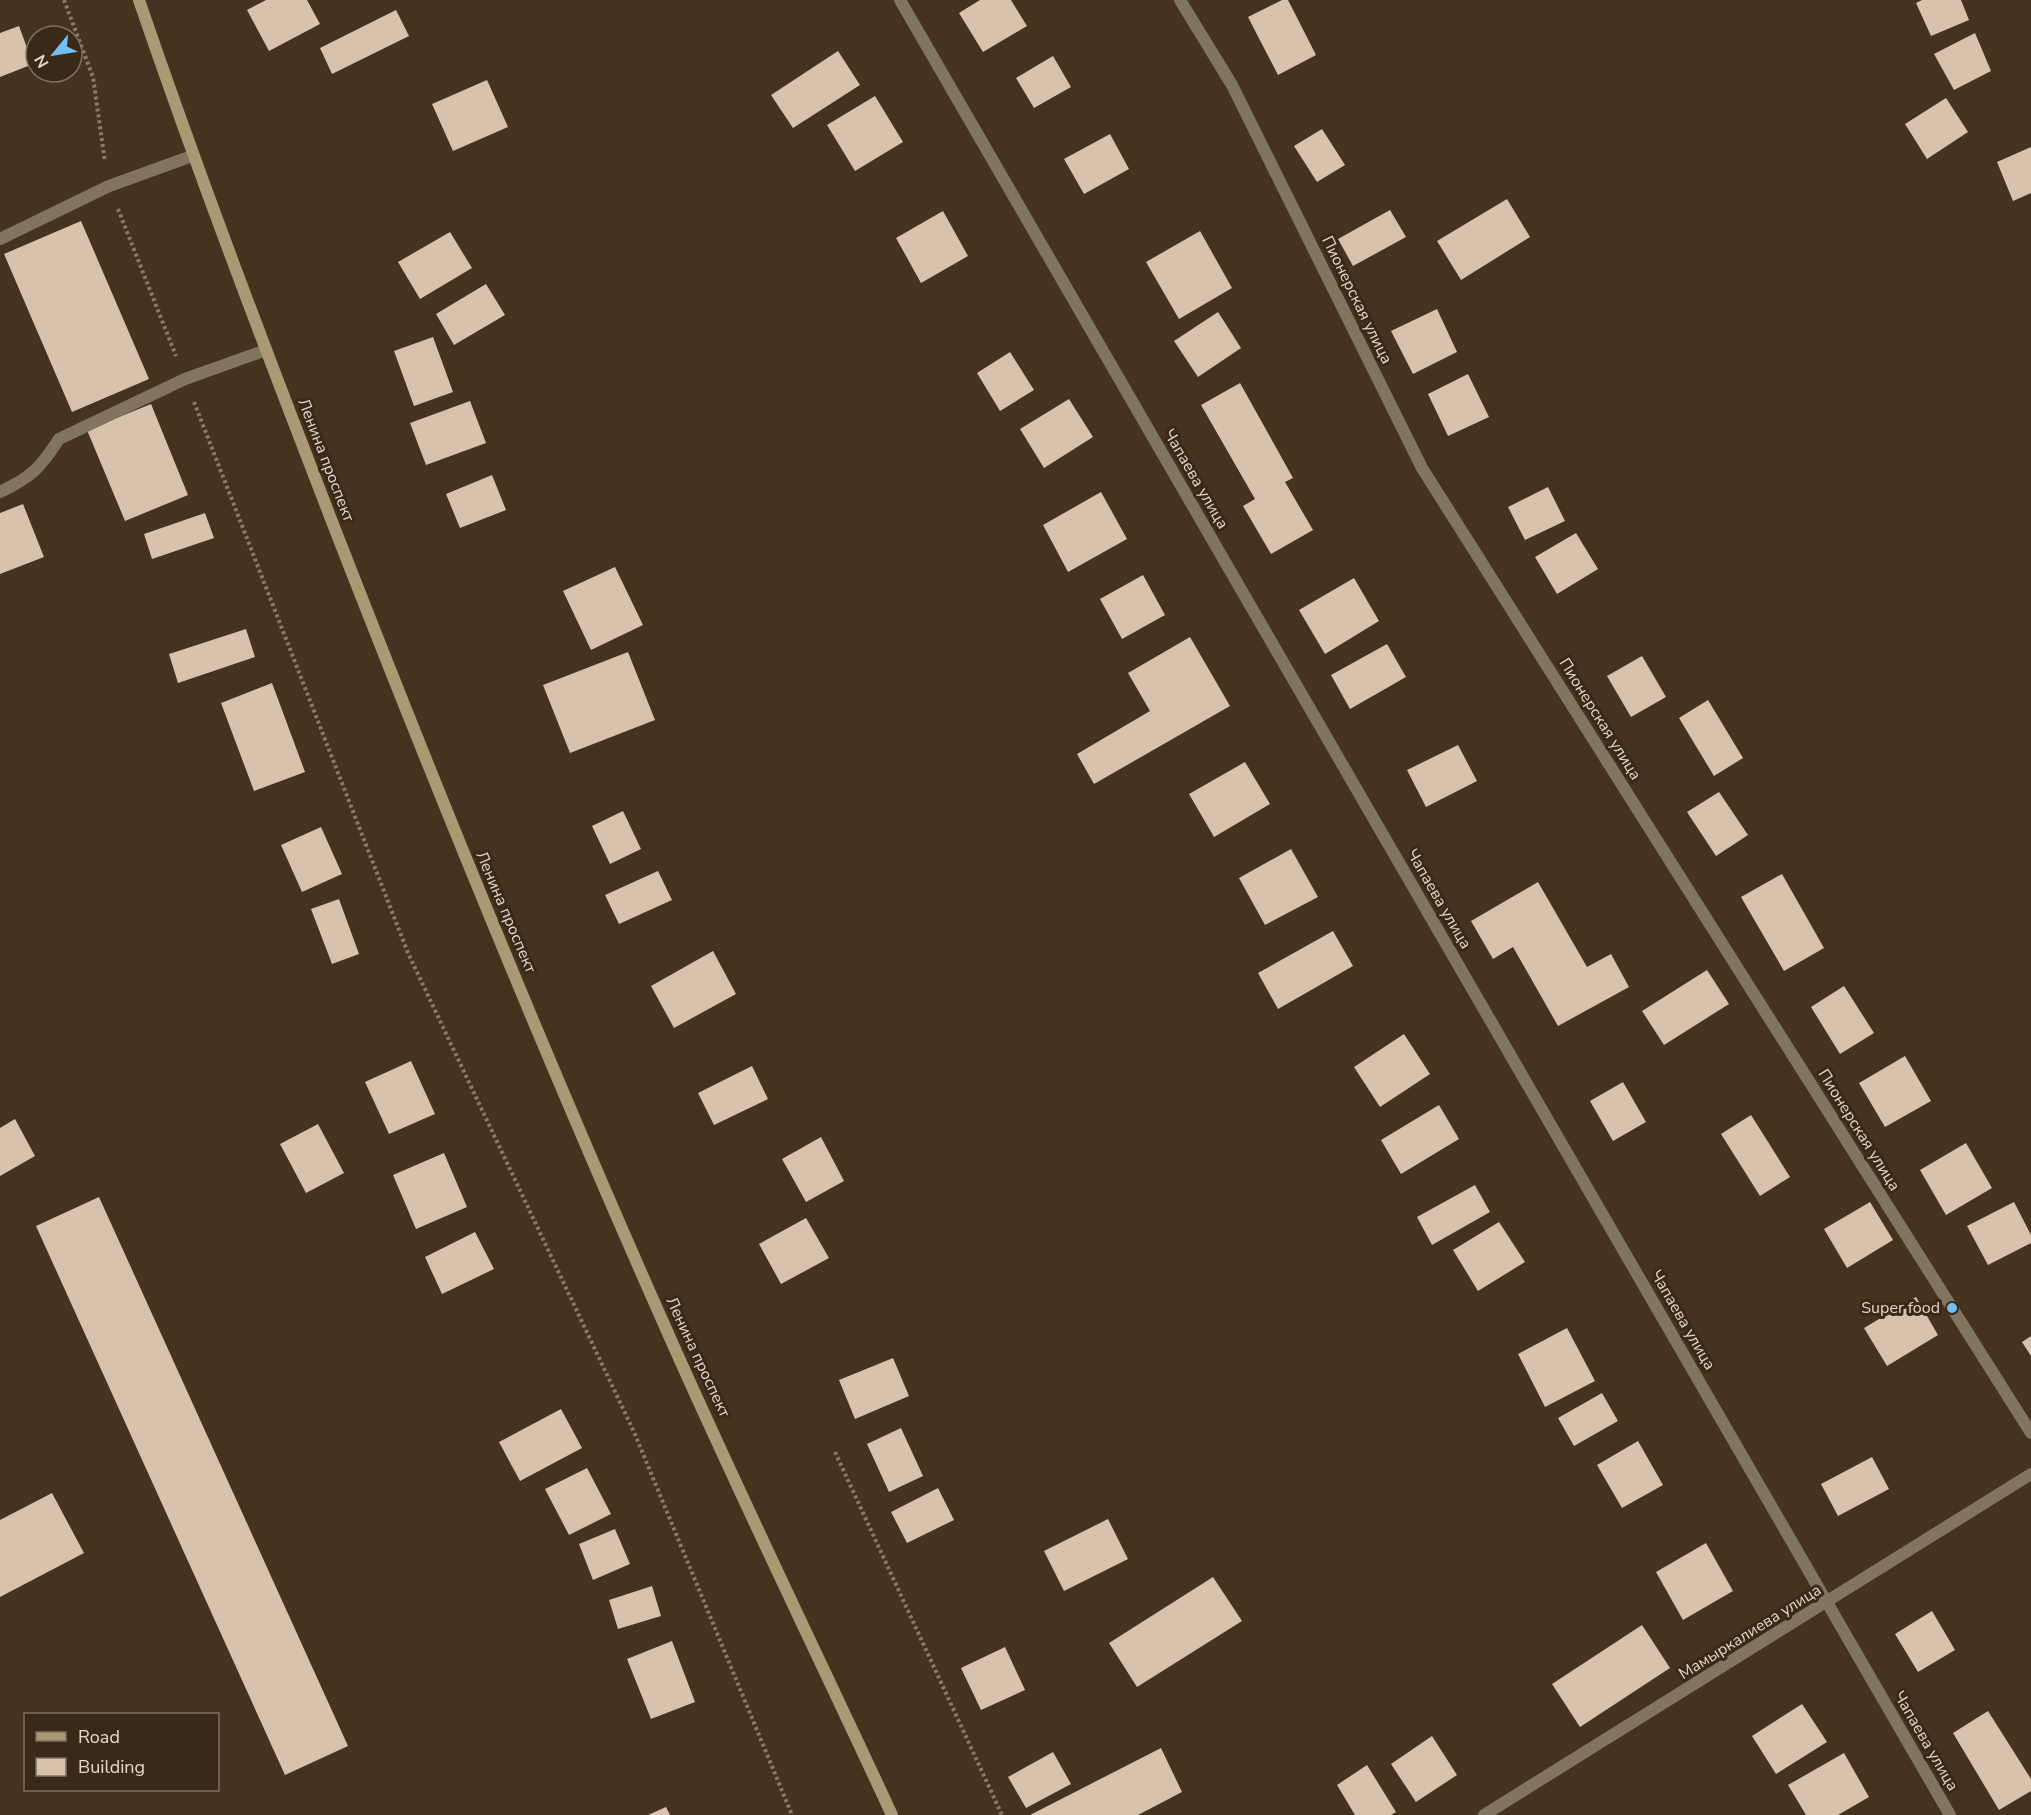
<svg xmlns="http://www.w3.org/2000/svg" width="2031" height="1815" viewBox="0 0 2031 1815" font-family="'Nunito Sans',sans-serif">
<rect width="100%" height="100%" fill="#453320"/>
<path fill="#d9c2ab" d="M 266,0 L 307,0 L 320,24 L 269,51 L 247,10 Z
M 980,0 L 1011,0 L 1027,26 L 983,52 L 959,13 Z
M 1282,0 L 1288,0 L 1316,55 L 1278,75 L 1248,17 Z
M 1922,0 L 1961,0 L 1969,20 L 1931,36 L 1916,3 Z
M 396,10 L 409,36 L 332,74 L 320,48 Z
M 19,26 L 33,64 L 0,77 L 0,33 Z
M 1975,33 L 1991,71 L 1954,90 L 1934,54 Z
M 838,51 L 860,85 L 793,128 L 771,95 Z
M 1053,56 L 1071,87 L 1034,108 L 1016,78 Z
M 487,80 L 508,127 L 453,151 L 432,104 Z
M 875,96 L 903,142 L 855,171 L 827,125 Z
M 1946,98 L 1968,132 L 1927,159 L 1905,124 Z
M 1322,129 L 1345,165 L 1317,182 L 1294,146 Z
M 1110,134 L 1129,169 L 1084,194 L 1064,159 Z
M 2031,147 L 2031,193 L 2013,201 L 1997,162 Z
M 1507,199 L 1530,237 L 1461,280 L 1437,241 Z
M 1390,210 L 1406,237 L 1353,266 L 1338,239 Z
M 943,211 L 968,256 L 921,283 L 896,238 Z
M 81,221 L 149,379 L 72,412 L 4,254 Z
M 1200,231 L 1232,288 L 1179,319 L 1146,262 Z
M 450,232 L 472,268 L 420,299 L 398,262 Z
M 486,284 L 505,315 L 454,345 L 436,314 Z
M 1437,309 L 1457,352 L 1413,374 L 1391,331 Z
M 1218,312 L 1241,348 L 1198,377 L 1174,341 Z
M 433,337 L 453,392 L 414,406 L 394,351 Z
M 1010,352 L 1034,390 L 1000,411 L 977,373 Z
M 1468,374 L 1489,417 L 1448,436 L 1428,394 Z
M 1240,383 L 1293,478 L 1285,482 L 1313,530 L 1271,554 L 1243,506 L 1255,499 L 1201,405 Z
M 1069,399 L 1093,437 L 1044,468 L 1020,429 Z
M 470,401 L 486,443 L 426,465 L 410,423 Z
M 151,404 L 188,495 L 125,521 L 87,430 Z
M 492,475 L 506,510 L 460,528 L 446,494 Z
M 1548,487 L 1565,521 L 1525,540 L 1508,507 Z
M 1101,492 L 1127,539 L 1068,572 L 1043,525 Z
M 23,504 L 44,557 L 0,574 L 0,513 Z
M 205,513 L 214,538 L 152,559 L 144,534 Z
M 1576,533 L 1598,569 L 1557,594 L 1535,557 Z
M 615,567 L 643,625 L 591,650 L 563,591 Z
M 1143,575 L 1165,615 L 1122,639 L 1100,599 Z
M 1354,578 L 1379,621 L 1325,654 L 1299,610 Z
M 246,629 L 255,657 L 178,683 L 169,654 Z
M 1190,637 L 1230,706 L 1094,784 L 1077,754 L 1150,711 L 1128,673 Z
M 1387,644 L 1406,677 L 1350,709 L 1331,675 Z
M 628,652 L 655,720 L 570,753 L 543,685 Z
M 1642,656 L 1666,697 L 1631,717 L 1607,676 Z
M 272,683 L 305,772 L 254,791 L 221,703 Z
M 1708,700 L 1743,758 L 1714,776 L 1679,718 Z
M 1458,745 L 1477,781 L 1426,807 L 1407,770 Z
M 1245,762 L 1270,804 L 1214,837 L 1189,794 Z
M 1719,792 L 1748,835 L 1716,856 L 1687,812 Z
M 623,811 L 641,849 L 610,864 L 592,826 Z
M 321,827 L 342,874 L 302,892 L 281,845 Z
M 1291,849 L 1318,897 L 1265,925 L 1239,878 Z
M 658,871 L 672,900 L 619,924 L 605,895 Z
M 1782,874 L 1824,948 L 1784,971 L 1741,897 Z
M 1538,882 L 1587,967 L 1611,954 L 1629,987 L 1558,1026 L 1513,947 L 1493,959 L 1471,921 Z
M 339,899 L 359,954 L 332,964 L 311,909 Z
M 1333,931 L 1353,966 L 1278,1009 L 1258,973 Z
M 713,951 L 736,994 L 674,1028 L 651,986 Z
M 1707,970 L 1729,1004 L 1664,1045 L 1642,1011 Z
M 1844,986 L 1874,1033 L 1840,1054 L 1811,1007 Z
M 1404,1034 L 1430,1074 L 1380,1107 L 1354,1067 Z
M 1905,1056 L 1931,1101 L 1885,1127 L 1859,1083 Z
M 411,1061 L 435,1114 L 389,1134 L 365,1082 Z
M 752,1066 L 768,1099 L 714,1125 L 698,1093 Z
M 1623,1082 L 1646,1122 L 1613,1141 L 1590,1101 Z
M 1439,1105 L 1459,1139 L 1401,1174 L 1381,1140 Z
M 1751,1115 L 1790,1177 L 1760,1196 L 1721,1134 Z
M 15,1119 L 35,1156 L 0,1176 L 0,1128 Z
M 318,1124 L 344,1173 L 306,1193 L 280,1144 Z
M 821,1137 L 844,1181 L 806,1202 L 782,1159 Z
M 1966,1143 L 1992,1188 L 1946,1215 L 1920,1170 Z
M 444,1153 L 467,1207 L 416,1229 L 393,1175 Z
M 1475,1185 L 1490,1212 L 1432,1245 L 1417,1217 Z
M 99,1197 L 348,1746 L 285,1775 L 36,1226 Z
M 1870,1202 L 1893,1240 L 1847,1268 L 1824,1229 Z
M 2014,1202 L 2031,1235 L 2031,1243 L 1988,1265 L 1967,1226 Z
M 806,1218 L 829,1258 L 781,1284 L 759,1244 Z
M 1499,1222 L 1525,1262 L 1478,1291 L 1453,1250 Z
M 475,1232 L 494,1269 L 442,1294 L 425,1257 Z
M 1916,1297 L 1938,1335 L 1887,1366 L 1864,1328 Z
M 1567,1328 L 1595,1381 L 1545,1407 L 1518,1354 Z
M 2031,1336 L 2031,1356 L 2022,1342 Z
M 893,1358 L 909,1396 L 855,1419 L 839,1380 Z
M 1602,1393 L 1618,1421 L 1574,1446 L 1558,1418 Z
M 561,1409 L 582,1448 L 520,1481 L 499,1442 Z
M 901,1428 L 923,1476 L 889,1492 L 867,1444 Z
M 1638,1441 L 1663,1485 L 1622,1508 L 1597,1465 Z
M 1872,1457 L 1889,1489 L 1838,1516 L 1821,1484 Z
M 587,1468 L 611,1514 L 569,1535 L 545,1489 Z
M 938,1488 L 954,1520 L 907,1543 L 891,1512 Z
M 52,1493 L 84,1553 L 0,1597 L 0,1520 Z
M 1108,1519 L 1128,1559 L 1064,1591 L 1044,1551 Z
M 615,1529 L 630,1564 L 593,1580 L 579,1544 Z
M 1706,1543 L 1733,1591 L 1683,1620 L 1656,1572 Z
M 1213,1577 L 1242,1621 L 1137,1687 L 1109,1643 Z
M 652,1586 L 661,1616 L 618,1629 L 609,1600 Z
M 1932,1611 L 1955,1650 L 1918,1672 L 1895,1634 Z
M 1642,1625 L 1670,1668 L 1580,1727 L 1552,1684 Z
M 672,1641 L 695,1702 L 651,1719 L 627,1659 Z
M 1005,1647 L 1025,1690 L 981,1710 L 961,1668 Z
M 1802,1704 L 1827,1742 L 1776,1774 L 1752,1736 Z
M 1988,1711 L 2031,1779 L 2031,1791 L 1999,1810 L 1953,1733 Z
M 1432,1736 L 1457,1775 L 1416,1802 L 1391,1764 Z
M 1161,1748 L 1182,1792 L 1138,1815 L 1030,1815 Z
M 1053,1752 L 1071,1784 L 1026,1808 L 1008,1777 Z
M 1844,1753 L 1869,1797 L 1838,1815 L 1806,1815 L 1788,1785 Z
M 1367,1765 L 1396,1812 L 1391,1815 L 1355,1815 L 1337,1785 Z
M 666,1807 L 670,1815 L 648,1815 Z"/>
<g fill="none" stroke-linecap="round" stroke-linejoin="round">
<path stroke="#897a6a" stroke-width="4" stroke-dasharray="3 3" stroke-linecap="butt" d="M 64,0 L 93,77 L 105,162
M 118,209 L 176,356
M 194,402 L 408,953 L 634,1432 L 792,1815
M 835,1452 L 1002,1815"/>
<path stroke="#82755f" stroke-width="12" d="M 0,239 L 109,186 L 192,156
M 0,492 C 32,477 40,468 59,439 L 185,379 L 266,350"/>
<path stroke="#82755f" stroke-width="12" d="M 900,0 L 1950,1815
M 1180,0 L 1232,85 L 1422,468 L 2031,1433
M 1484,1815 L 2031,1474"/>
<path stroke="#ab9874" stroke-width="12" d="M 139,0 C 201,181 269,359 338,537 C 441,801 548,1063 663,1322 C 736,1488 816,1651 892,1815"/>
</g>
<circle fill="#74c0f6" stroke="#3a2916" stroke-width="2" cx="1952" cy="1308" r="6"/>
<g text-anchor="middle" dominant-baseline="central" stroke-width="6" stroke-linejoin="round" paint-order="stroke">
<g font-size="16" fill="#e3d7cc" stroke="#3a2916">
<text transform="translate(1357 300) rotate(64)">Пионерская улица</text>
<text transform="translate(326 460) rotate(69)">Ленина проспект</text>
<text transform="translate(1196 479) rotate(60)">Чапаева улица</text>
<text transform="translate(1600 719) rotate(58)">Пионерская улица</text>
<text transform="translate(1439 899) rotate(60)">Чапаева улица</text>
<text transform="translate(506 912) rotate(67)">Ленина проспект</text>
<text transform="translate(1859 1130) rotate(58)">Пионерская улица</text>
<text transform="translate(1683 1320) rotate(60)">Чапаева улица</text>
<text transform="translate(698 1357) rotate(65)">Ленина проспект</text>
<text transform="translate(1750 1632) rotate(-32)">Мамыркалиева улица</text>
<text transform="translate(1926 1741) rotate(60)">Чапаева улица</text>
</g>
<g font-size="16" fill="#e3d7cc" stroke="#3a2916" text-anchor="end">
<text x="1940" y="1308">Super food</text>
</g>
</g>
<rect x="24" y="1713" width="195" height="78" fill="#3a2916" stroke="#7e6f5f" stroke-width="1.5"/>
<rect x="36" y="1732" width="30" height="9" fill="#ab9874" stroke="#7e6f5f" stroke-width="1.5"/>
<text x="78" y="1743" font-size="18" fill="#e3d7cc">Road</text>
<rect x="36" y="1758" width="30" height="18" fill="#d9c2ab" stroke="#7e6f5f" stroke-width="1.5"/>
<text x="78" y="1773" font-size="18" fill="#e3d7cc">Building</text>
<g transform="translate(54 54) rotate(240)"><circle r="28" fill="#3a2916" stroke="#7e6f5f" stroke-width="1.5"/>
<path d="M0-4.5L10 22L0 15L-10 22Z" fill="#74c0f6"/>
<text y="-9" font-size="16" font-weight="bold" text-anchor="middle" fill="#e3d7cc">N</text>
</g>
</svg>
